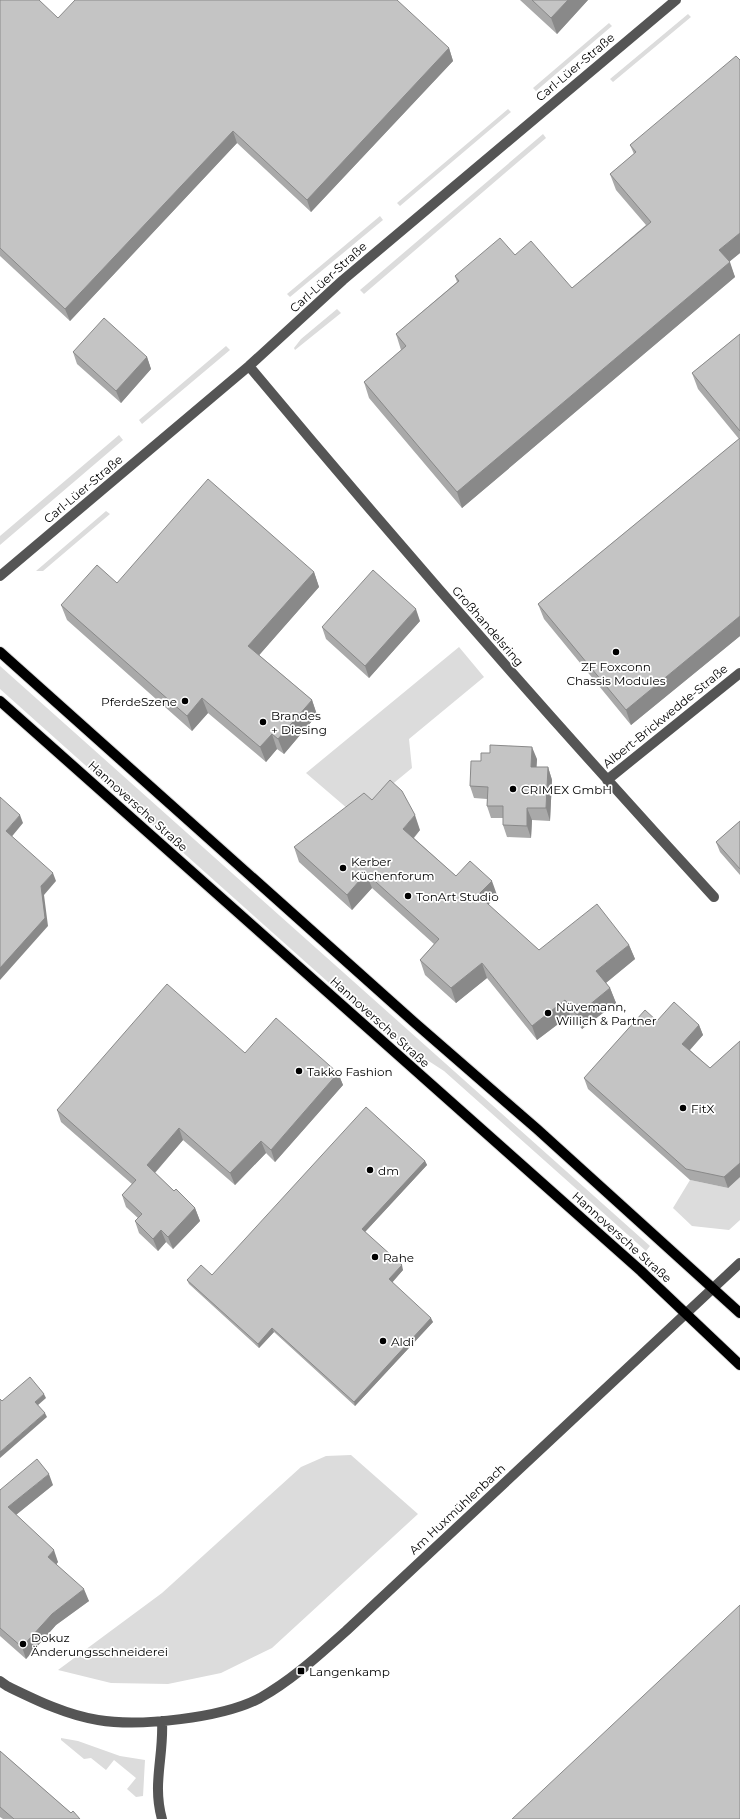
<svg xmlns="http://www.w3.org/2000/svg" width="740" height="1819" viewBox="0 0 740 1819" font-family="Montserrat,sans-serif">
<rect width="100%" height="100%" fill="#fff"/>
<path fill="#dcdcdc" d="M 688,14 L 691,17 L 613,82 L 610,79 Z
M 609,23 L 612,26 L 536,91 L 533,88 Z
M 508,109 L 511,112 L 400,206 L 397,203 Z
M 543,134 L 546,138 L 364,294 L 360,290 Z
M 380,216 L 383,220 L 290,297 L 287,294 Z
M 337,309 L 341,313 L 295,350 L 294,348 L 301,339 Z
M 226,346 L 230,350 L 142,424 L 139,420 Z
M 119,435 L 123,440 L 0,545 L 0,536 Z
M 106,511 L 110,514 L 43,571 L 36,571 Z
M 459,647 L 484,677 L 409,739 L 412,768 L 355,815 L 306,773 Z
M 0,666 L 650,1246 L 646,1251 L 444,1071 L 384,1032 L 0,689 Z
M 740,1177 L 740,1220 L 729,1230 L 692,1226 L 673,1208 L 690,1180 L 728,1188 Z
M 351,1455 L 418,1514 L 272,1648 L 221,1673 L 168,1684 L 111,1683 L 58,1670 L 162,1593 L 301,1467 L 326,1456 Z
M 61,1738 L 78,1741 L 120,1756 L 145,1760 L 143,1796 L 136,1797 L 127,1789 L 136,1778 L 114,1760 L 106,1770 L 91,1758 L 84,1759 L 61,1740 Z"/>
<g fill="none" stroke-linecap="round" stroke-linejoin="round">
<defs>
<path id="major" d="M 0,652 L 415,1023 L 537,1129 L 740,1313
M 0,701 L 641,1271 L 740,1365"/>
</defs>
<use href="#major" stroke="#dbdbdb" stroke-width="12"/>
<path stroke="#555" stroke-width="10" d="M 249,366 C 400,547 555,724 714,897
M 0,576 L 249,366 L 343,280 L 676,0
M 607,780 L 740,673
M 0,1681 L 7,1686 C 36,1700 66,1715 98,1720 C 140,1727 222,1718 260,1698 C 292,1680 319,1655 346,1631 L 740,1263
M 162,1819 C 152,1784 164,1756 162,1721"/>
<use href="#major" stroke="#000" stroke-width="10"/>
</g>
<path fill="#a9a9a9" d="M 0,0 L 58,18 L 449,48 L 453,61 L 311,212 L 237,143 L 70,321 L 0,256 Z
M 520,0 L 588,0 L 557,34 Z
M 740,60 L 740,253 L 729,262 L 735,277 L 462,508 L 369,398 L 364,382 L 401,350 L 396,334 L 457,282 L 455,276 L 515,255 L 572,288 L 646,225 L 616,190 L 610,174 L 634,154 L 630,145 Z
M 740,334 L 740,636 L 631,725 L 544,619 L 538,604 L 739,439 L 698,389 L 692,373 Z
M 73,352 L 147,357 L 151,369 L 121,403 L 77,364 Z
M 314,572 L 319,587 L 259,655 L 312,700 L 317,715 L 284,754 L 277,749 L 266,762 L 208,713 L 192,731 L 67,620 L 61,605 L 117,583 Z
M 420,621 L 369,678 L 326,639 L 322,627 Z
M 537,759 L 536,767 L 548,767 L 552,780 L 550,821 L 532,820 L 531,838 L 507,837 L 503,825 L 503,818 L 491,818 L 487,806 L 487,799 L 474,798 L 470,786 L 481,761 Z
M 740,821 L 740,875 L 720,852 L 716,842 Z
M 420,830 L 414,838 L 456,876 L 497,895 L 488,905 L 539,950 L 629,945 L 635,959 L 606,983 L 610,988 L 616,1003 L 582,1029 L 570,1015 L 537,1040 L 487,978 L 456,1003 L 425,975 L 420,960 L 434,944 L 372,888 L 352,910 L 299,862 L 294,847 Z
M 657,1021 L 699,1025 L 703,1035 L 690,1050 L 710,1068 L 740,1041 L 740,1177 L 728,1188 L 690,1180 L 588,1089 L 584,1078 Z
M 245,1053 L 338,1073 L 343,1085 L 275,1162 L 266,1153 L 235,1185 L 183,1140 L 155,1173 L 174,1191 L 195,1208 L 200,1221 L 173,1249 L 166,1242 L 158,1251 L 139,1233 L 135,1221 L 138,1218 L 126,1207 L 122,1195 L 132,1184 L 61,1122 L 57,1110 Z
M 425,1161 L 427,1165 L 365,1232 L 403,1270 L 392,1282 L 433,1322 L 355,1406 L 274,1332 L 259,1348 L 189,1284 L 187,1280 L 212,1275 Z
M 53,1485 L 16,1515 L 58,1562 L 56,1564 L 89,1601 L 56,1625 L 26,1659 L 0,1636 L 0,1490 Z
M 0,1751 L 71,1813 L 80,1819 L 3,1819 L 0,1817 Z"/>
<path fill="#898989" d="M 568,0 L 588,0 L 557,34 L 551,18 Z
M 449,48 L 453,61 L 311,212 L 307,200 Z
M 233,131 L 237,143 L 70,321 L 65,309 Z
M 740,233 L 740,253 L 725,265 L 719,250 Z
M 730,262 L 735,277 L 462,508 L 457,492 Z
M 147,357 L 151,369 L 121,403 L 116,391 Z
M 314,572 L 319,587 L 254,661 L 248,646 Z
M 416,609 L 420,621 L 369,678 L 365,666 Z
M 740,616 L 740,636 L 631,725 L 626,710 Z
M 202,698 L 208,713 L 192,731 L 187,716 Z
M 312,700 L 317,715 L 284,754 L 278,739 Z
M 272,734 L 277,749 L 266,762 L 260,747 Z
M 532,747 L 537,759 L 536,779 L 531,767 Z
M 548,767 L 552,780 L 550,821 L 546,808 Z
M 527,808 L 532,820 L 531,838 L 527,826 Z
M 20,815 L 23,823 L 9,840 L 6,831 Z
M 415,815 L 420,830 L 409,843 L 403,829 Z
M 53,873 L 56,881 L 44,895 L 48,926 L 0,980 L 0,968 L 41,886 Z
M 366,873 L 372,888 L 352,910 L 347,895 Z
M 492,881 L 497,895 L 483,910 L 478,895 Z
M 629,945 L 635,959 L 602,986 L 596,971 Z
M 482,963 L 487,978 L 456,1003 L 451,988 Z
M 610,988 L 616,1003 L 582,1029 L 577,1015 Z
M 565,1000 L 570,1015 L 537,1040 L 532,1026 Z
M 699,1025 L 703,1035 L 686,1054 L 682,1044 Z
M 338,1073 L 343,1085 L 275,1162 L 271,1150 Z
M 179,1128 L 183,1140 L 151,1177 L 147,1165 Z
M 261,1141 L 266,1153 L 235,1185 L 230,1173 Z
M 425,1161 L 427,1165 L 364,1233 L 362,1229 Z
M 740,1163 L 740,1177 L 728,1188 L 724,1177 Z
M 195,1208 L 200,1221 L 173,1249 L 168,1237 Z
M 161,1230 L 166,1242 L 158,1251 L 153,1239 Z
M 402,1265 L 403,1270 L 391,1284 L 389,1279 Z
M 431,1318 L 433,1322 L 355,1406 L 354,1402 Z
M 272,1328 L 274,1332 L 259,1348 L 258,1344 Z
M 44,1394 L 46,1398 L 37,1406 L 35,1402 Z
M 45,1413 L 47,1417 L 0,1458 L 0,1452 Z
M 49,1474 L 53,1485 L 12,1518 L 8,1507 Z
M 54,1550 L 58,1562 L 53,1569 L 48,1557 Z
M 84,1589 L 89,1601 L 56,1625 L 26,1659 L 22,1647 L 52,1614 Z"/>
<path fill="#c4c4c4" stroke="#898989" d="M 0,0 L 39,0 L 58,18 L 75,0 L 397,0 L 449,48 L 307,200 L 233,131 L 65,309 L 0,248 Z
M 532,0 L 568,0 L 551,18 Z
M 736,56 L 740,60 L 740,233 L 719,250 L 730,262 L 457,492 L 364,382 L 406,346 L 396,334 L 459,281 L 455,276 L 500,238 L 515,255 L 531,241 L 572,288 L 651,222 L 610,174 L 636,152 L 630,145 Z
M 104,318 L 147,357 L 116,391 L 73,352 Z
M 740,334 L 740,431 L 692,373 Z
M 740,438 L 740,616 L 626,710 L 538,604 Z
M 208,479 L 314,572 L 248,646 L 312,700 L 278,739 L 272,734 L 260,747 L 202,698 L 187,716 L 61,605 L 97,565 L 117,583 Z
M 373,570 L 416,609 L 365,666 L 322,627 Z
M 490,745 L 532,747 L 531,767 L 548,767 L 546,808 L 527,808 L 527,826 L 503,825 L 503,806 L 487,806 L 488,787 L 470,786 L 471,761 L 481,761 L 481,753 L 490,753 Z
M 390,780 L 402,791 L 415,815 L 403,829 L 456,876 L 470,861 L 492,881 L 478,895 L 539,950 L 597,904 L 629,945 L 596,971 L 610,988 L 577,1015 L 565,1000 L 532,1026 L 482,963 L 451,988 L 420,960 L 439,939 L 366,873 L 347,895 L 294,847 L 364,793 L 372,800 Z
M 0,797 L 20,815 L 6,831 L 53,873 L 41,886 L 45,918 L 0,968 Z
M 740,821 L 740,869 L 716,842 Z
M 167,984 L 245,1053 L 276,1018 L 338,1073 L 271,1150 L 261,1141 L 230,1173 L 179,1128 L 147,1165 L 174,1191 L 176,1189 L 195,1208 L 168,1237 L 161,1230 L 153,1239 L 135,1221 L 142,1214 L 122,1195 L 136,1180 L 57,1110 Z
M 674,1002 L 699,1025 L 682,1044 L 710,1068 L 740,1041 L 740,1163 L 724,1177 L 686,1169 L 584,1078 L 645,1010 L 657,1021 Z
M 366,1107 L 425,1161 L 362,1229 L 402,1265 L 389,1279 L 431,1318 L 354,1402 L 272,1328 L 258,1344 L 187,1280 L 201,1265 L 212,1275 Z
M 30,1377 L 44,1394 L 35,1402 L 45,1413 L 0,1452 L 0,1399 L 2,1401 Z
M 37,1459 L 49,1474 L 8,1507 L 54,1550 L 48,1557 L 84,1589 L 52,1614 L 22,1647 L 0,1628 L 0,1490 Z
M 740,1605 L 740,1819 L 512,1819 Z
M 0,1751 L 71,1813 L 73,1811 L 80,1819 L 14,1819 L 0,1807 Z"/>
<g fill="#000" stroke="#fff" stroke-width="1.5">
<circle cx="616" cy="652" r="4"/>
<circle cx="185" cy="701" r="4"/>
<circle cx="263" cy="722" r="4"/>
<circle cx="513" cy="789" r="4"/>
<circle cx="343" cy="868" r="4"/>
<circle cx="408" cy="896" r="4"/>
<circle cx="548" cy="1013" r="4"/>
<circle cx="299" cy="1071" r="4"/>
<circle cx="683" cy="1108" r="4"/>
<circle cx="370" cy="1170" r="4"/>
<circle cx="375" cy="1257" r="4"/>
<circle cx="383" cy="1341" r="4"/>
<circle cx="23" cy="1644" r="4"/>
<rect x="297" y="1667" width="8" height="8" rx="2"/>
</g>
<g text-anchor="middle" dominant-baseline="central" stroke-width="3.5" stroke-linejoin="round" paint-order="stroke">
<g font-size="12" fill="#000" stroke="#fff">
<text transform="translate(575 67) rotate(-40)">Carl-Lüer-Straße</text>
<text transform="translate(328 277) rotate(-42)">Carl-Lüer-Straße</text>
<text transform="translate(83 489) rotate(-40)">Carl-Lüer-Straße</text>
<text transform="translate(488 626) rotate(49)">Großhandelsring</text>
<text transform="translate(665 716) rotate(-39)">Albert-Brickwedde-Straße</text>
<text transform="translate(138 806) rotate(42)">Hannoversche Straße</text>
<text transform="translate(380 1022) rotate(42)">Hannoversche Straße</text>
<text transform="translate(622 1237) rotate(42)">Hannoversche Straße</text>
<text transform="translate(457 1509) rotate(-43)">Am Huxmühlenbach</text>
</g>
<g font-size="12" fill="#000" stroke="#fff" text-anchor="start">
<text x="616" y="666" text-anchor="middle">ZF Foxconn<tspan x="616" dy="14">Chassis Modules</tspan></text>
<text x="177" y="701" text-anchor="end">PferdeSzene</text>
<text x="271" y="715">Brandes<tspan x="271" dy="14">+ Diesing</tspan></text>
<text x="521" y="789">CRIMEX GmbH</text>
<text x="351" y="861">Kerber<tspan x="351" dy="14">Küchenforum</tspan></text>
<text x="416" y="896">TonArt Studio</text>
<text x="556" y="1006">Nüvemann,<tspan x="556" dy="14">Willich &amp; Partner</tspan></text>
<text x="307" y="1071">Takko Fashion</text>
<text x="691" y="1108">FitX</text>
<text x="378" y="1170">dm</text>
<text x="383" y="1257">Rahe</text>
<text x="391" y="1341">Aldi</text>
<text x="31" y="1637">Dokuz<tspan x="31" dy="14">Änderungsschneiderei</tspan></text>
<text x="309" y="1671">Langenkamp</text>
</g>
</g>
</svg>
